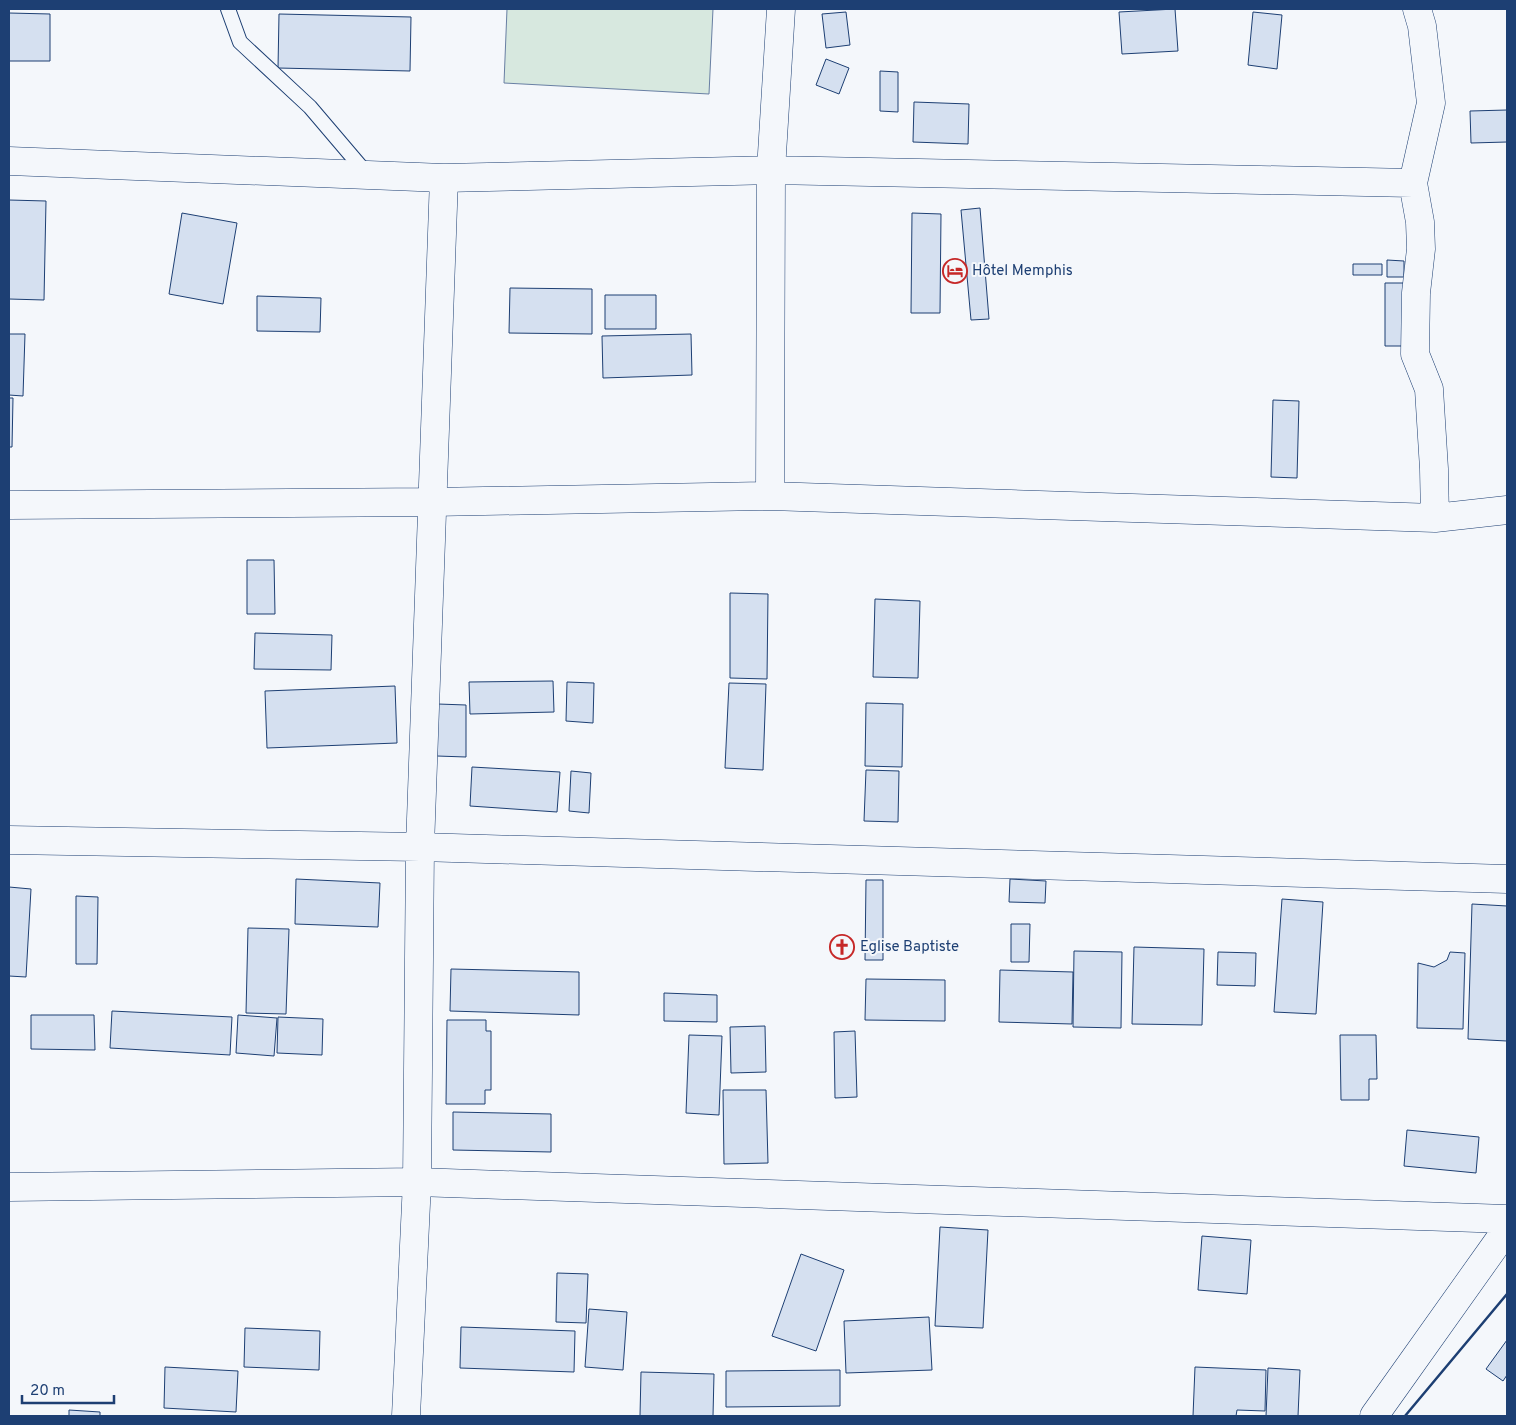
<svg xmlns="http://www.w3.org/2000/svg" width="1516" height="1425" viewBox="0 0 1516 1425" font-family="Overpass,sans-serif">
<rect width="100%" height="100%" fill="#f4f7fb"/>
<path fill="#d7e8df" stroke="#687fa3" d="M 507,9 L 713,9 L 709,94 L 504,83 Z"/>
<path fill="#d5e0f0" stroke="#1d3f73" d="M 1175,9 L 1178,51 L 1122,54 L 1119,12 Z
M 846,12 L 850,45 L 826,48 L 822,14 Z
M 1253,12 L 1282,15 L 1277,69 L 1248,65 Z
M 9,13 L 50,14 L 50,61 L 9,61 Z
M 279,14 L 411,17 L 410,71 L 278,68 Z
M 826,59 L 849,68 L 839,94 L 816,85 Z
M 880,71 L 898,72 L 898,112 L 880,111 Z
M 914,102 L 969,104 L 968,144 L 913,142 Z
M 1507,110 L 1507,142 L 1471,143 L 1470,111 Z
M 9,200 L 46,201 L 44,300 L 9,299 Z
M 980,208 L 989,319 L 971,320 L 961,210 Z
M 182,213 L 237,223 L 223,304 L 169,294 Z
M 912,213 L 941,214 L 940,313 L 911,313 Z
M 1387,260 L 1404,261 L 1404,277 L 1387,277 Z
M 1353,264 L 1382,264 L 1382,275 L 1353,275 Z
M 1385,283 L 1404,283 L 1404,346 L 1385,346 Z
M 510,288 L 592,289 L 592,334 L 509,333 Z
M 605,295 L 656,295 L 656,329 L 605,329 Z
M 257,296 L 321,298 L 320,332 L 257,331 Z
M 9,334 L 25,334 L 23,396 L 9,395 Z
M 691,334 L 692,375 L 603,378 L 602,336 Z
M 9,398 L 13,398 L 12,447 L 9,447 Z
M 1273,400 L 1299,401 L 1297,478 L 1271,477 Z
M 247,560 L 274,560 L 275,614 L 247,614 Z
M 730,593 L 768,594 L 767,679 L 730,678 Z
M 875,599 L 920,601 L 918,678 L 873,677 Z
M 255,633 L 332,635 L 331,670 L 254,669 Z
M 553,681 L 554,712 L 470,714 L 469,682 Z
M 567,682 L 594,683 L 593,723 L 566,721 Z
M 729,683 L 766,684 L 763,770 L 725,768 Z
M 395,686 L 397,743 L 267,748 L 265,691 Z
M 866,703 L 903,704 L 902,767 L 865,766 Z
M 438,704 L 466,705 L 466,757 L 437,756 Z
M 472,767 L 560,772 L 557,812 L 470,806 Z
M 866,770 L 899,771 L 898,822 L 864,821 Z
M 571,771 L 591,773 L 589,813 L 569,811 Z
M 296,879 L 380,883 L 378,927 L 295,924 Z
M 1010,879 L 1046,881 L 1045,903 L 1009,902 Z
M 866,880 L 883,880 L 883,960 L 865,960 Z
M 9,887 L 31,889 L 26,977 L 9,976 Z
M 76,896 L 98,897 L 97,964 L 76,964 Z
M 1282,899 L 1323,902 L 1316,1014 L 1274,1012 Z
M 1472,904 L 1507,906 L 1507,1041 L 1468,1039 Z
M 1011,924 L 1030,924 L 1029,962 L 1011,962 Z
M 248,928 L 289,929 L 286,1014 L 246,1013 Z
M 1134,947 L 1204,949 L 1202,1025 L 1132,1024 Z
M 1074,951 L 1122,952 L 1121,1028 L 1073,1027 Z
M 1218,952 L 1256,953 L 1255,986 L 1217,985 Z
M 1450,952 L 1465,953 L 1463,1029 L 1417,1028 L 1418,963 L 1434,967 L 1447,960 Z
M 451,969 L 579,972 L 579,1015 L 450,1011 Z
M 1000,970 L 1073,972 L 1072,1024 L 999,1022 Z
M 866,979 L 945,980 L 945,1021 L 865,1020 Z
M 664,993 L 717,995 L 717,1022 L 664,1021 Z
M 112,1011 L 232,1017 L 230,1055 L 110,1048 Z
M 31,1015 L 94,1015 L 95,1050 L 31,1049 Z
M 238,1015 L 277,1018 L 274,1056 L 236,1053 Z
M 278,1017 L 323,1019 L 322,1055 L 277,1053 Z
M 447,1020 L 486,1020 L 486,1031 L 491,1031 L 491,1090 L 485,1090 L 485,1104 L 446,1104 Z
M 765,1026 L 766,1072 L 731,1073 L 730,1027 Z
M 855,1031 L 857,1097 L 835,1098 L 834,1032 Z
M 689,1035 L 722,1036 L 719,1115 L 686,1113 Z
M 1340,1035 L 1376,1035 L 1377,1079 L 1369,1079 L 1369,1100 L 1341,1100 Z
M 723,1090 L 766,1090 L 768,1163 L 724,1164 Z
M 453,1112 L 551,1114 L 551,1152 L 453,1150 Z
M 1407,1130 L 1479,1137 L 1476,1173 L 1404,1166 Z
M 940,1227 L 988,1230 L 983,1328 L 935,1326 Z
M 1202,1236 L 1251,1240 L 1247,1294 L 1198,1290 Z
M 801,1254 L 844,1270 L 816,1351 L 772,1336 Z
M 557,1273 L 588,1274 L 586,1323 L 556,1322 Z
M 589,1309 L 627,1312 L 623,1370 L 585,1367 Z
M 929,1317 L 932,1370 L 846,1373 L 844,1321 Z
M 461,1327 L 575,1331 L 574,1372 L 460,1368 Z
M 245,1328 L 320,1331 L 319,1370 L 244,1367 Z
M 1507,1340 L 1507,1375 L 1503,1381 L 1486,1369 Z
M 165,1367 L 238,1371 L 236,1412 L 164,1408 Z
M 1195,1367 L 1266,1370 L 1265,1411 L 1237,1410 L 1236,1416 L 1193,1416 Z
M 1268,1368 L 1300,1370 L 1298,1416 L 1266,1416 Z
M 840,1370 L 840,1406 L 726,1407 L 726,1371 Z
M 641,1372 L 714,1374 L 713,1416 L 640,1416 Z
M 69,1410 L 100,1412 L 100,1416 L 69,1416 Z"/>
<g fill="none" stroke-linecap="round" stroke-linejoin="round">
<defs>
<path id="service" d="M 228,9 L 240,42 L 310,107 L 367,174"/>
<path id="minor" d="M 1417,9 L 1422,26 L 1431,103 L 1413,183 L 1420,222 L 1421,249 L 1416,293 L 1415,354 L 1429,389 L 1434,469 L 1435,518
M 9,161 L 444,178 L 771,170 L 1413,183
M 770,496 L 771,170 L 781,9
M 9,505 L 432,502 L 770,496 L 1435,518 L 1507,510
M 9,840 L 420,847 L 1507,879
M 9,1187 L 417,1182 L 1507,1219
M 406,1416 L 417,1182 L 420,847 L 444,178
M 1374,1416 L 1507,1229"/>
</defs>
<use href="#service" stroke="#1d3f73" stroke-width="16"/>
<use href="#minor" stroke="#1d3f73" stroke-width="29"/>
<use href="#service" stroke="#f4f7fb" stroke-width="14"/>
<use href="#minor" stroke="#f4f7fb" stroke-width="28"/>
<path stroke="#1d3f73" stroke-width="2.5" d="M 1405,1416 L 1507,1294"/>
</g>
<defs>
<symbol id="hotel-ring" viewBox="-11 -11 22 22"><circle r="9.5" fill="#f4f7fb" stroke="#c62828" stroke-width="1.5"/><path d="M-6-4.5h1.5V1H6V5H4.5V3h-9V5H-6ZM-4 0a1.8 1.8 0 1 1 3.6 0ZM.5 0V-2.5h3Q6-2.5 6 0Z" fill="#c62828"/></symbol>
<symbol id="church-ring" viewBox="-11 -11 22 22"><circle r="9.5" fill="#f4f7fb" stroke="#c62828" stroke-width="1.5"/><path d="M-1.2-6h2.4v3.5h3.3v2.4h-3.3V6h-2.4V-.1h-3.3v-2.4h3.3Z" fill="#c62828"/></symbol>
</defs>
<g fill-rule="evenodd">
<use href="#hotel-ring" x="941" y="257" width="28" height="28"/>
<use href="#church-ring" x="828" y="933" width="28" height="28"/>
</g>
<g text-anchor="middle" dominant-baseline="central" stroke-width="4" stroke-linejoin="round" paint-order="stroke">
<g font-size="15" fill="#1d3f73" stroke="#f4f7fb" text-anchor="start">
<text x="972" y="271">Hôtel Memphis</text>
<text x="860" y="947">Eglise Baptiste</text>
</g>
</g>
<rect width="1516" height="1425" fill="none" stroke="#1d3f73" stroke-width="20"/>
<path d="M22 1395v8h92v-8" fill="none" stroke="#1d3f73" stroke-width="2.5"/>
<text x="30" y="1395" font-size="15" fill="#1d3f73" stroke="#f4f7fb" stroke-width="4" paint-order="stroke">20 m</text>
</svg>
